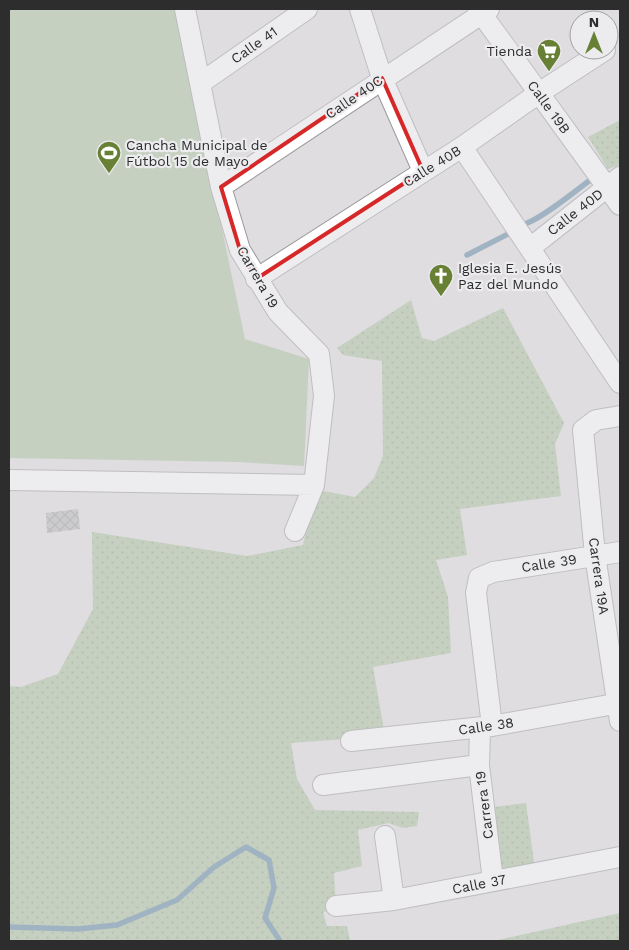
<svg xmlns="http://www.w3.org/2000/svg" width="629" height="950" viewBox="0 0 629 950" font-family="'Work Sans',sans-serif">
<defs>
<pattern id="grass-dots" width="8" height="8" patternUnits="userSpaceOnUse" patternTransform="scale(1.25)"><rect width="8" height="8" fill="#a6c19a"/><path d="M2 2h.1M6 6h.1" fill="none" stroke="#889d7e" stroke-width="1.8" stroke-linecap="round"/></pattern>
<pattern id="building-cross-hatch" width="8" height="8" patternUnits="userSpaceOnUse" patternTransform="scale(1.25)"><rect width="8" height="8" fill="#b6b5b7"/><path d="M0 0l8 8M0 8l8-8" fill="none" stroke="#949495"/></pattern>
</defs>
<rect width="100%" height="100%" fill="#dfdde0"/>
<path fill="url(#grass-dots)" d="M 620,120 L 620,165 L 608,169 L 588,137 Z
M 411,300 L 422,338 L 434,341 L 503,308 L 564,423 L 555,444 L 561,496 L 460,509 L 467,555 L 436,560 L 448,597 L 451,653 L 373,667 L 385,736 L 291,743 L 297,779 L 315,810 L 419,812 L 417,826 L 403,828 L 388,823 L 358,830 L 362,866 L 334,873 L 336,909 L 323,912 L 327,926 L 347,926 L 350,941 L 9,941 L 9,686 L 21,687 L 58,674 L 93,609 L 92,532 L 247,556 L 303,545 L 313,500 L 323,491 L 355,497 L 374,478 L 383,456 L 382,361 L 343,355 L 337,348 Z
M 526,803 L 535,870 L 490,877 L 486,808 Z
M 620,913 L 620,941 L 493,941 Z"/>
<path fill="#a6c19a" d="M 9,9 L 176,9 L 245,339 L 309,359 L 304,466 L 240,462 L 9,458 Z"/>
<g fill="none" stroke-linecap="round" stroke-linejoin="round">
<path stroke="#56829d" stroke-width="5.5" d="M 525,224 C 544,217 571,194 589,181
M 467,255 L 512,232
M 9,927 L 78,929 L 117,925 L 177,900 L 214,867 L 246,847 L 269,860 L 274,888 L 265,918 L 280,941"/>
</g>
<path fill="url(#building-cross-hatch)" d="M 78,509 L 80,529 L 47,533 L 46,513 Z"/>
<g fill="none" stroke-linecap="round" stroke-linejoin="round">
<defs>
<path id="street" d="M 185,9 L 221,187 L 240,250 L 278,312 L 319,354 L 324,396 L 314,485 L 295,531
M 360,9 L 382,78 L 423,171
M 478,9 L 620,205
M 202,82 L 307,9
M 462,147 L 620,383
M 221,187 L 489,9
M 530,248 L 620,177
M 256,279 L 462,147 L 539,93 L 605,50
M 620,416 L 596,420 L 583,430 L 595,555 L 620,721
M 9,480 L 314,485
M 492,726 L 476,593 L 479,578 L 493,572 L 620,552
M 480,728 L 479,765 L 493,881
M 351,741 L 492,726 L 620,703
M 323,785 L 479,765
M 385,836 L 394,900
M 336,906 L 394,900 L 620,857"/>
</defs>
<use href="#street" stroke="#9a999c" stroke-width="22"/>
<use href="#street" stroke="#fff" stroke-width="20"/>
</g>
<path d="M0 0H629V950H0ZM 382,78 L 423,171 L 256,279 L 240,250 L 221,187 Z" fill="#dfdde0" fill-opacity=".55" fill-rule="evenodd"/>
<path fill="none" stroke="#d62828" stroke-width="4" stroke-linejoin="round" d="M 382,78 L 423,171 L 256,279 L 240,250 L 221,187 Z"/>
<defs>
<symbol id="supermarket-pin" viewBox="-11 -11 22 30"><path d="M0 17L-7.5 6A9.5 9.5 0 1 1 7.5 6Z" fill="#678034" stroke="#ecebee"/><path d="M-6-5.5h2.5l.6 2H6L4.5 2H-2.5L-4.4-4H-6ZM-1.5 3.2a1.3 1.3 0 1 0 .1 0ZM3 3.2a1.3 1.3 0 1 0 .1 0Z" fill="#fff"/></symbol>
<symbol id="stadium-pin" viewBox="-11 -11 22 30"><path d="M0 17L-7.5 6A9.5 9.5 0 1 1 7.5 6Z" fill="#678034" stroke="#ecebee"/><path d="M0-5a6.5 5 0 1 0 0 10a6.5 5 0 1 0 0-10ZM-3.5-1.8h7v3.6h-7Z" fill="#fff"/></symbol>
<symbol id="church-pin" viewBox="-11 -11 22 30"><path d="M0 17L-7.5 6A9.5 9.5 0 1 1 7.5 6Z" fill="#678034" stroke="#ecebee"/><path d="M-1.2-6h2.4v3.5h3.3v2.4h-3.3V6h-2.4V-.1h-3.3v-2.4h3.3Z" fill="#fff"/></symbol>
</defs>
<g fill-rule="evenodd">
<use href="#supermarket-pin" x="535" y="37" width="28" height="38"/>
<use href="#stadium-pin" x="95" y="139" width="28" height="38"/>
<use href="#church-pin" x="427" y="262" width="28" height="38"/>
</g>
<g text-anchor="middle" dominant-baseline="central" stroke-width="4.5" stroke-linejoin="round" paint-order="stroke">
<g font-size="14" fill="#2d2d2e" stroke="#ecebee">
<text transform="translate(254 45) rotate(-35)">Calle 41</text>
<text transform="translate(354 97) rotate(-34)">Calle 40C</text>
<text transform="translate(549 107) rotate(54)">Calle 19B</text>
<text transform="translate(432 166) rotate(-32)">Calle 40B</text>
<text transform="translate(575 212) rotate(-38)">Calle 40D</text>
<text transform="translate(258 277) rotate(60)">Carrera 19</text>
<text transform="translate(549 563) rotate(-9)">Calle 39</text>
<text transform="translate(599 576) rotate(82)">Carrera 19A</text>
<text transform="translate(486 726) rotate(-8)">Calle 38</text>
<text transform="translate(484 805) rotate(-97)">Carrera 19</text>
<text transform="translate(479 884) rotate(-11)">Calle 37</text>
</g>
<g font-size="14" fill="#2d2d2e" stroke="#ecebee" text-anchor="start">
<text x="532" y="51" text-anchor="end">Tienda</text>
<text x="126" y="145">Cancha Municipal de<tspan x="126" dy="16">Fútbol 15 de Mayo</tspan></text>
<text x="458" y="268">Iglesia E. Jesús<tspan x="458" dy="16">Paz del Mundo</tspan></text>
</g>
</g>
<rect width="629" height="950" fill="none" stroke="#2d2d2e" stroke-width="20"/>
<g transform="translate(594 35)"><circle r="24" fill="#ecebee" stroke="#a09fa1"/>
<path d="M0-4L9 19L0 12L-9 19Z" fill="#678034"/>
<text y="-8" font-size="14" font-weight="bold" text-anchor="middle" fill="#2d2d2e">N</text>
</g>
</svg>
